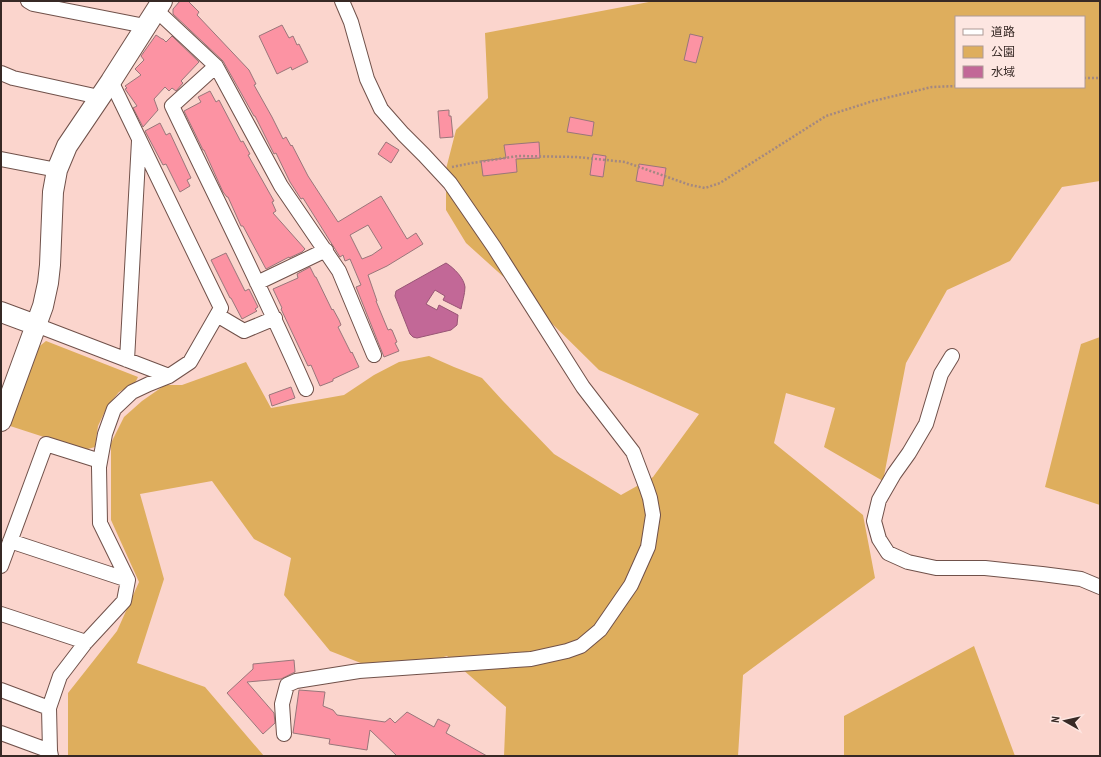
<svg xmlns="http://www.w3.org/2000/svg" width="1101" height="757" viewBox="0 0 1101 757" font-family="'PT Sans Narrow','Noto Sans JP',sans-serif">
<rect width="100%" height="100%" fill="#fbd5cd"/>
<path fill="#deae5d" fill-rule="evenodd" d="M 654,1 L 1100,1 L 1100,181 L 1062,187 L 1010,261 L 947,290 L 906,363 L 883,481 L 824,447 L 835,408 L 786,393 L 774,443 L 863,515 L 875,578 L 743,675 L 738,756 L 504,756 L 506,707 L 447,656 L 389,674 L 330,651 L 284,595 L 291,558 L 254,539 L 212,481 L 140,494 L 164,579 L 137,663 L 205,687 L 264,756 L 68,756 L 68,693 L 117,631 L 139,582 L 111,520 L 111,443 L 124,417 L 142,401 L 165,385 L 182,385 L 246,362 L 271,408 L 344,395 L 374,375 L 399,362 L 429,356 L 454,367 L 482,378 L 503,401 L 554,454 L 621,495 L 653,477 L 699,414 L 599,370 L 518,290 L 466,243 L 446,210 L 446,169 L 456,130 L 488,98 L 485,33 ZM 956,17 L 1084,17 L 1084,87 L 956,87 Z
M 1100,337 L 1100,505 L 1045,487 L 1081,344 Z
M 46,341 L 138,377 L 135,383 L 119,392 L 107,407 L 98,426 L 95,447 L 84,450 L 7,425 L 36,349 Z
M 974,646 L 1015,756 L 844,756 L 844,716 Z"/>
<path fill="#c26897" stroke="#985575" d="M 446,263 C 454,268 464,278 465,287 C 465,294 462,303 461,309 L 443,300 L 445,296 L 435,290 L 426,304 L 437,310 L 439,305 L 458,315 L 457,325 L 451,330 L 417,338 L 413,337 L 410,334 L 395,296 L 396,291 Z"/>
<path fill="#fc93a3" stroke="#99767a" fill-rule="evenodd" d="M 180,1 L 188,1 L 199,12 L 197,15 L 249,70 L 256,84 L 254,85 L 272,117 L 283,139 L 286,137 L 291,146 L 292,145 L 308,176 L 338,222 L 381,196 L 407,239 L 416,233 L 423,244 L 387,266 L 368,275 L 377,301 L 376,301 L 388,330 L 391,329 L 391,330 L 392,330 L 397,342 L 395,343 L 399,351 L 384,357 L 356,287 L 361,285 L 350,259 L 345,261 L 343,255 L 340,257 L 303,198 L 301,199 L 290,182 L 276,153 L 274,154 L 255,116 L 254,116 L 223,61 L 173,14 L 173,9 ZM 368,225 L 382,248 L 372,255 L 362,259 L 350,235 Z
M 282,25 L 289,38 L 293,36 L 297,45 L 299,44 L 308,62 L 292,70 L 291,67 L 277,74 L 259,36 Z
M 690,34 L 703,37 L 696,63 L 684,60 Z
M 156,35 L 162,39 L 163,39 L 166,42 L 172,36 L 199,62 L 181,81 L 183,83 L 176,91 L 172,88 L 169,91 L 165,87 L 154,99 L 158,110 L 143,127 L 133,108 L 137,106 L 125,89 L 127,88 L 125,86 L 141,75 L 135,69 L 144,60 L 141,56 Z
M 210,91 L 216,102 L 219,100 L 241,142 L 243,141 L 250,154 L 248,155 L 274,201 L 272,202 L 276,211 L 273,213 L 305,249 L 302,252 L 289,258 L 289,257 L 266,269 L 243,226 L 241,226 L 228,197 L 227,197 L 223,192 L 204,150 L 203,150 L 184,111 L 201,102 L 198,97 Z
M 449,110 L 449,116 L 451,116 L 453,137 L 440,138 L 438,111 Z
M 570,117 L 594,122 L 592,136 L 567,132 Z
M 160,123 L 166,135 L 170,133 L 191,178 L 187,180 L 190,186 L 180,192 L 166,164 L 163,165 L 145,131 Z
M 386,142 L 399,150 L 391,163 L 378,154 Z
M 539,142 L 540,158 L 516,159 L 517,172 L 483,176 L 481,161 L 506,158 L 504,145 Z
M 593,154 L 606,156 L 603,177 L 590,175 Z
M 639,164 L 666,168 L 663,186 L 636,181 Z
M 226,253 L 245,291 L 249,289 L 258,307 L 255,309 L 257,311 L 242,319 L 231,298 L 230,298 L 211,260 Z
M 310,267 L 315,277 L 316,277 L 332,310 L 333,309 L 339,320 L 341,325 L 338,327 L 351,353 L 352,352 L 359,367 L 333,379 L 333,381 L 320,386 L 311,365 L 308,366 L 281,309 L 282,308 L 273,289 L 298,278 L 297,274 Z
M 291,387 L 295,398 L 272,406 L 269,395 Z
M 294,660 L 295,672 L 281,679 L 247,682 L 274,713 L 275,723 L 263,734 L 227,693 L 253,669 L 253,664 Z
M 299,690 L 325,692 L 323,706 L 333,710 L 337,715 L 385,722 L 390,718 L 395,723 L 407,712 L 434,727 L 438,719 L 450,725 L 446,733 L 487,756 L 397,756 L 370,730 L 367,750 L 329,744 L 330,739 L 293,733 Z"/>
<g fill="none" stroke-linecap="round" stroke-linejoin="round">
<defs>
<path id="street" d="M 28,1 L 33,4 L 145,26
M 156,10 L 216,66 L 281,186 L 339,271 L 374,355
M 216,66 L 172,106 C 217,200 264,293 306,389
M 1,73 L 13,78 L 99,97
M 1,159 L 57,170
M 257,283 L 326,250
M 217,315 L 244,331 L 275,318
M 36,325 L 169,376
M 952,356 L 941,374 L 926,424 L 909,453 L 894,474 L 879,500 L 874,521 L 879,539 L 888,553 L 908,562 L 936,568 L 985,568 L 1042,574 L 1081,579 L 1100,587
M 127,360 L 139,141
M 10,541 L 128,580
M 1,566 L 46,444 L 100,461
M 1,614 L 86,642
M 1,690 L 49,708
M 1,733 L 50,751
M 284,734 L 282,704 L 287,685 L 296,681 L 359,671 L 531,659 L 567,651 L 581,646 L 600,630 L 631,585 L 648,547 L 653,515 L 650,498 L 647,489 L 633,452 L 583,387 L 494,247 L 450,183 L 424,155 L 403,134 L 381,109 L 367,79 L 351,22 L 342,1
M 51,756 L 50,751 L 49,708 L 60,676 L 86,642 L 124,601 L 128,580 L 100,523 L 99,467 L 105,434 L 114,409 L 132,392 L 149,384 L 169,376 L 190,362 L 221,308 L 111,81"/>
<path id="secondary" d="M 1,312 L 36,325
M 1,421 L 43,306 L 48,283 L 50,265 L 53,192 L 57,170 L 67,146 L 111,81 L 162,1"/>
</defs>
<use href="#street" stroke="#70514a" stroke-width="16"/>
<use href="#secondary" stroke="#70514a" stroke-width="22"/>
<path stroke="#a38881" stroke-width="2.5" stroke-dasharray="2 2" stroke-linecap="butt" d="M 1084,78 L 1100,78
M 452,167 L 472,163 L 518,156 L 577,157 L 625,162 L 690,185 L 705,188 L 720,183 L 826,116 L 873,101 L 932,87 L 956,86"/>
<use href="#street" stroke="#fff" stroke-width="14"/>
<use href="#secondary" stroke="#fff" stroke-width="20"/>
</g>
<rect width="1101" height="757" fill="none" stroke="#372925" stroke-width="4"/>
<rect x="955" y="16" width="130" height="72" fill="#fde6e1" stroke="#ae9a96"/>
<rect x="963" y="29" width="20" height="6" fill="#ffffff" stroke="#ae9a96"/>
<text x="991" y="36" font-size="12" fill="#372925">道路</text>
<rect x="963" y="46" width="20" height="12" fill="#deae5d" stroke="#ae9a96"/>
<text x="991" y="56" font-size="12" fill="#372925">公園</text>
<rect x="963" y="66" width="20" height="12" fill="#c26897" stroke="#ae9a96"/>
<text x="991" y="76" font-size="12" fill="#372925">水域</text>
<g transform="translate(1065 721) rotate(278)" stroke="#fde6e1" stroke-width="3" paint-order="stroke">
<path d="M0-3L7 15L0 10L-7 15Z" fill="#372925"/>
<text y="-6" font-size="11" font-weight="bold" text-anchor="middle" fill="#372925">N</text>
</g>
</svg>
